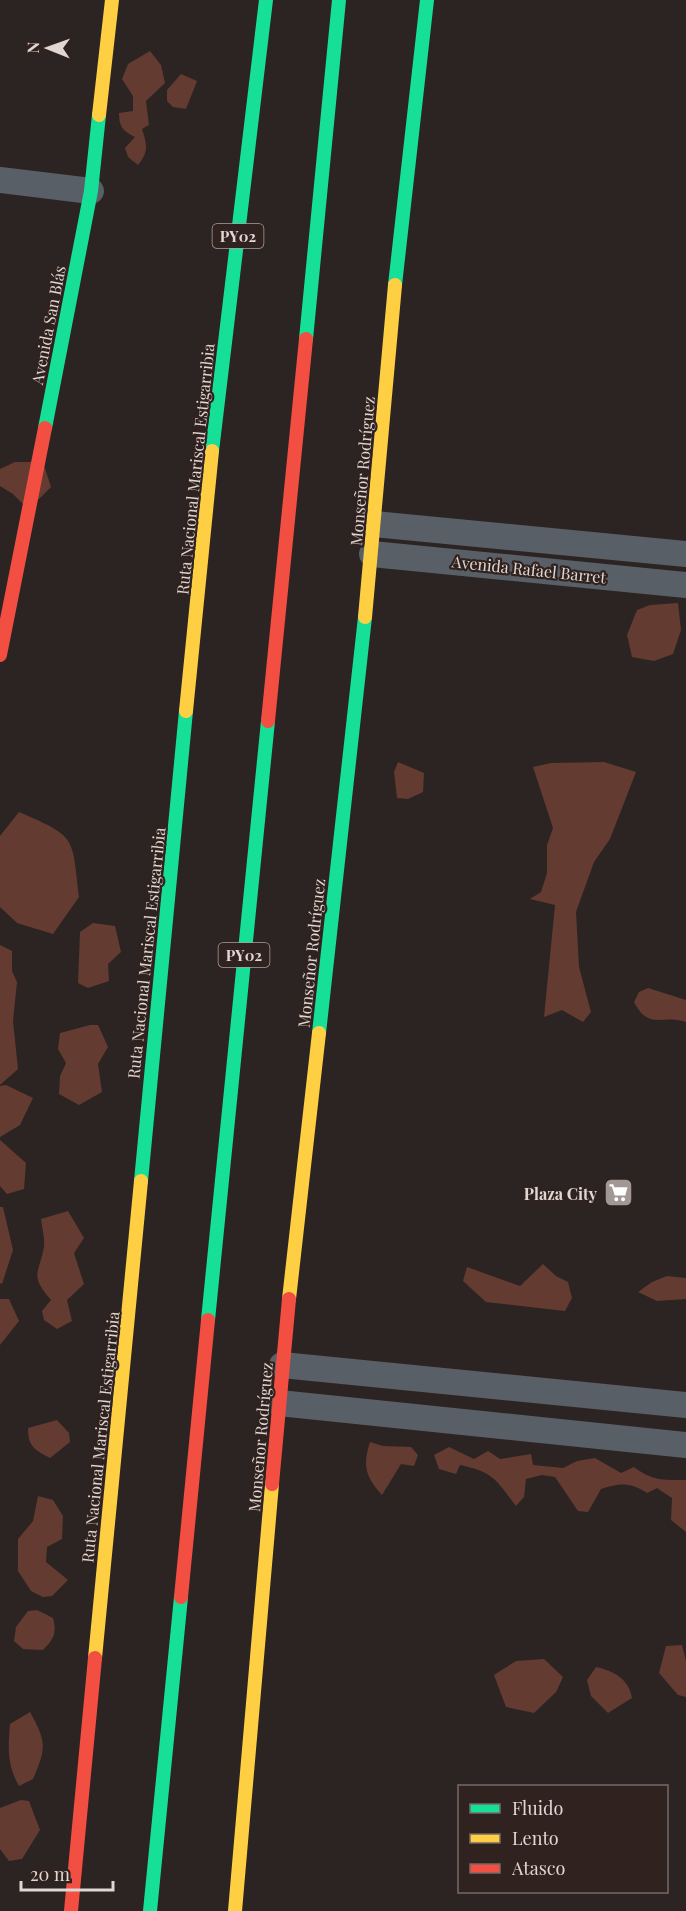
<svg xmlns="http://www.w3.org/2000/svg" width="686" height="1911" viewBox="0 0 686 1911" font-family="'Playfair Display',serif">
<rect width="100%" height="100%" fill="#2c2422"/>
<path fill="#633b30" d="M 150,51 L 161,65 L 165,83 L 146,101 L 149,125 L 142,129 C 147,144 149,152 138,165 L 128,157 L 125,148 L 135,137 C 123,131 119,127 119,113 L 133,111 L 133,96 L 122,79 L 128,64 Z
M 181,74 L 197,81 L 186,109 L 173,107 L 167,101 L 167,90 Z
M 15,462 L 43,462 L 51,487 L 39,499 L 23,504 L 13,494 L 0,486 L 0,469 Z
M 678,603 L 681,630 L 673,654 L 654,661 L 632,657 L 627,635 L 637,610 L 650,605 Z
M 398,762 L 424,773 L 423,792 L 408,799 L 397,798 L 394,772 Z
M 604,762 L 636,772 L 610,839 L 594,862 L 576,912 L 579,967 L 591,1012 L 583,1022 L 562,1010 L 544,1017 L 555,905 L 530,899 L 541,892 L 547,873 L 547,845 L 553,828 L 533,767 L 551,763 Z
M 19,812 C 77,837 72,836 79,897 L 53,934 L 17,923 L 0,907 L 0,836 Z
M 93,923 L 115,926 L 121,952 L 108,964 L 109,981 L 88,988 L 78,983 L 80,932 Z
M 0,945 L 12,951 L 12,971 L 17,982 L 13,1021 L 18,1069 L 0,1085 Z
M 648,988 L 686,1000 L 686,1022 C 662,1014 649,1031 634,1002 L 639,992 Z
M 90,1025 L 98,1025 L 108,1047 L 98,1064 L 102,1092 L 79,1105 L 59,1094 L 60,1076 L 66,1063 L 58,1049 L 60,1033 Z
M 6,1085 L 33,1098 L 20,1125 L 0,1137 L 0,1086 Z
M 0,1140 L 26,1163 L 24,1189 L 7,1194 L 0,1186 Z
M 0,1207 L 3,1207 L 13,1250 L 2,1284 L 0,1283 Z
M 68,1211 L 84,1238 L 74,1253 L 84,1284 L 67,1300 L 72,1321 L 57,1329 L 44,1320 L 42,1311 L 51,1300 C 29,1275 39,1274 44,1247 C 45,1239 42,1227 41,1219 Z
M 543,1264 L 556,1276 L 568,1282 L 572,1298 L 565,1311 L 486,1302 L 463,1281 L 467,1267 L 520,1286 Z
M 667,1276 L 686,1278 L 686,1299 L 657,1301 L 638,1292 L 652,1282 Z
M 0,1299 L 9,1299 L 19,1321 L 0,1345 Z
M 57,1420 L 69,1433 L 70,1442 L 50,1458 C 35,1450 28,1447 28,1428 Z
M 370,1442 L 383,1446 L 411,1447 L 418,1455 L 414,1466 L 401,1464 L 382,1495 C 366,1477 362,1466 370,1442 Z
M 449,1447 L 474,1459 L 488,1451 L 500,1459 L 531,1454 L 533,1465 L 563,1468 L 577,1461 L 595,1458 L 621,1473 L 634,1467 C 652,1481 664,1480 686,1480 L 686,1532 L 671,1520 L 672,1498 L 657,1488 L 647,1493 C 629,1482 621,1483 601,1489 L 588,1512 L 578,1511 L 555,1477 L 542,1475 L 526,1479 L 524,1497 L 516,1506 C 496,1480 494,1472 460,1465 L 456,1474 L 439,1469 L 434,1455 Z
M 38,1496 L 53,1500 L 63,1516 L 62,1539 L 47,1547 L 46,1562 L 68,1580 L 52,1596 L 43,1597 L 31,1591 L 18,1571 L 18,1539 L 33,1521 Z
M 37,1610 L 53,1618 C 57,1633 54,1639 43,1650 L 23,1649 L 14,1641 L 16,1627 L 28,1611 Z
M 682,1645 L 686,1661 L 686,1697 L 678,1695 L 659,1673 L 666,1646 Z
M 544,1659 L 563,1677 L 556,1692 L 534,1713 L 506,1707 L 494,1675 L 516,1661 Z
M 596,1667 C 614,1671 629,1679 632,1698 L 608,1713 L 591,1696 L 587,1680 Z
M 30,1712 C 46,1741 47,1747 33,1779 L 19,1786 C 7,1765 8,1748 10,1724 Z
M 21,1800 L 29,1801 L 40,1830 L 22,1859 L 9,1861 L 0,1849 L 0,1808 Z"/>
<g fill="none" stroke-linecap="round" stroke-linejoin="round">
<path stroke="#595f66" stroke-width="26" d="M 0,180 L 91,191
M 374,524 L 686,554
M 372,554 L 686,585
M 282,1365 L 686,1405
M 279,1403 L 686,1445"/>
<path stroke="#16e098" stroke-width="14" d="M 395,285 L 427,0
M 306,339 L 339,0
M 45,428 L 91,191 L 99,115
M 212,451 L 266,0
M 319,1033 L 365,617
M 141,1181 L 186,711
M 208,1320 L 268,721
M 150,1911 L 181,1597"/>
<path stroke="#ffcf43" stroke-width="14" d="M 99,115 L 112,0
M 365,617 L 395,285
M 186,711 L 212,451
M 289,1299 L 319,1033
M 95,1658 L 141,1181
M 235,1911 L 272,1484"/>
<path stroke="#f24e42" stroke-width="14" d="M 0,655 L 45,428
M 268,721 L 306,339
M 272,1484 L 289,1299
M 181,1597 L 208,1320
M 71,1911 L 95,1658"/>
</g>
<defs>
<symbol id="supermarket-square" viewBox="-11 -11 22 22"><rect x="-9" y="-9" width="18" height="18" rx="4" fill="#a19895" stroke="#30221e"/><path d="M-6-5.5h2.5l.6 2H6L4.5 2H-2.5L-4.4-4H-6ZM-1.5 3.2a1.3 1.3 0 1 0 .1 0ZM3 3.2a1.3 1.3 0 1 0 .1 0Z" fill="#fff"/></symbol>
</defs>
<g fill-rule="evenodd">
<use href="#supermarket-square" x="602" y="1176" width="33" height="33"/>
</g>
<g text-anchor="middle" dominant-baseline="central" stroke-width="4.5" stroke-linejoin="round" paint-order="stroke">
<g fill="#30221e" stroke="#aba09d" stroke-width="1.5">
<rect x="212.5" y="224" width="51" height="24" rx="4.5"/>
<rect x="218.5" y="943" width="51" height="24" rx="4.5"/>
</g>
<g font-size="15" font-weight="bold" fill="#e0d6d3">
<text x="238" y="236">PY02</text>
<text x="244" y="955">PY02</text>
</g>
<g font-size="16" fill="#e0d6d3" stroke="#30221e">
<text transform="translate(48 325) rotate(-79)">Avenida San Blás</text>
<text transform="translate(195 469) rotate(-84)">Ruta Nacional Mariscal Estigarribia</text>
<text transform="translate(362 471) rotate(-85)">Monseñor Rodríguez</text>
<text transform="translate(529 569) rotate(6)">Avenida Rafael Barret</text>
<text transform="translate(146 953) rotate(-84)">Ruta Nacional Mariscal Estigarribia</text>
<text transform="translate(311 953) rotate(-84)">Monseñor Rodríguez</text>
<text transform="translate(100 1437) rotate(-84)">Ruta Nacional Mariscal Estigarribia</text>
<text transform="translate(260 1437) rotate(-85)">Monseñor Rodríguez</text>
</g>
<g font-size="16" font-weight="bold" fill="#e0d6d3" stroke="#30221e" text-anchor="end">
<text x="597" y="1193">Plaza City</text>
</g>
</g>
<rect x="458" y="1785" width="210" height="108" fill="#30221e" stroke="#766a66" stroke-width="1.5"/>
<rect x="470" y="1804" width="30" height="9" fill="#16e098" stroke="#766a66" stroke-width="1.5"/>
<text x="512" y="1815" font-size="18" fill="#e0d6d3">Fluido</text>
<rect x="470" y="1834" width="30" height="9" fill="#ffcf43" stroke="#766a66" stroke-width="1.5"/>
<text x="512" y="1845" font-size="18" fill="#e0d6d3">Lento</text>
<rect x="470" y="1864" width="30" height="9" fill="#f24e42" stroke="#766a66" stroke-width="1.5"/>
<text x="512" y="1875" font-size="18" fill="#e0d6d3">Atasco</text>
<g transform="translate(48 48) rotate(271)" stroke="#30221e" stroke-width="4.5" paint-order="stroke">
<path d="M0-4.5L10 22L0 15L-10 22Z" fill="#e0d6d3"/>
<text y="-9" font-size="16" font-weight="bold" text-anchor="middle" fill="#e0d6d3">N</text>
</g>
<path d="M21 1881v9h92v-9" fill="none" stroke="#e0d6d3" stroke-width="3"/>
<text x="30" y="1881" font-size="18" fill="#e0d6d3" stroke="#30221e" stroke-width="4.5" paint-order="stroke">20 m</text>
</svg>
